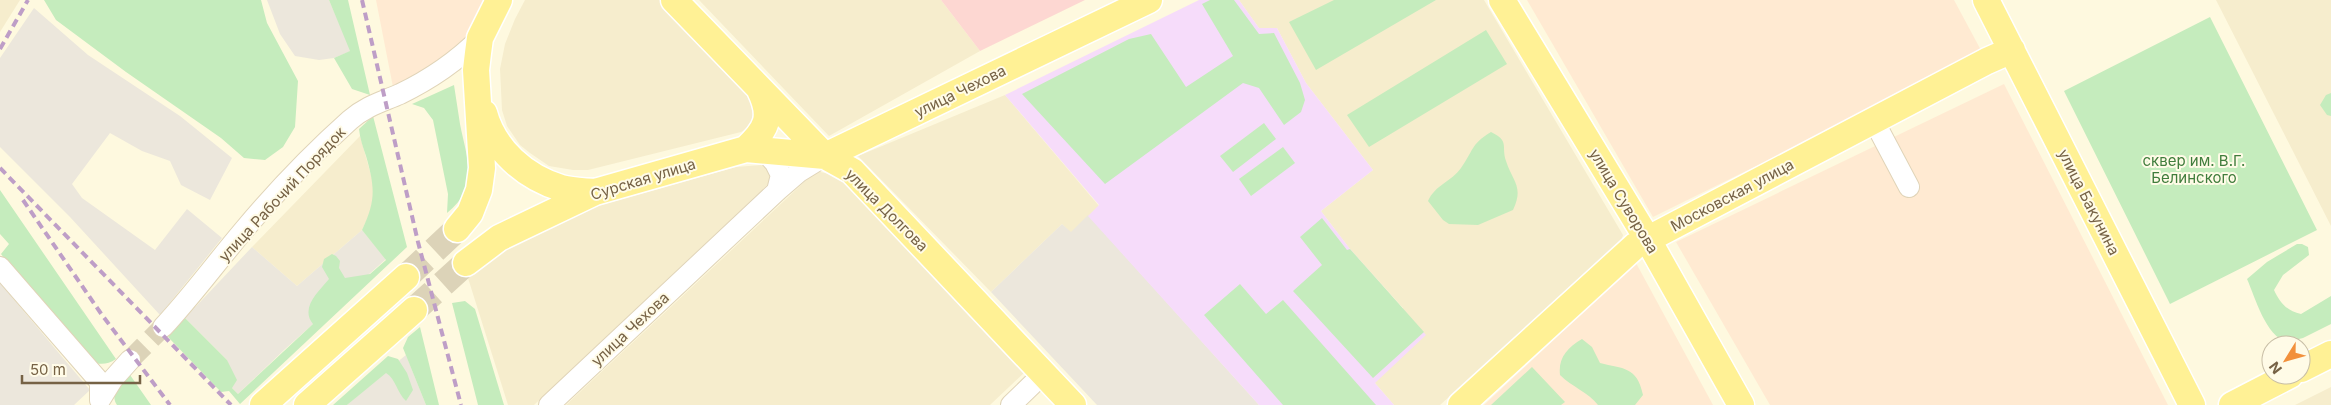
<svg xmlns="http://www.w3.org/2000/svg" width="2331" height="405" viewBox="0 0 2331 405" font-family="Inter,sans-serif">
<rect width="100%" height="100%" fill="#fef9df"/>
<path fill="#f6edcd" d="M 0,0 L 20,0 L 0,32 Z
M 525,0 L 662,0 L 749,90 L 761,112 L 749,127 L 741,132 L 588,170 L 573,170 L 549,166 L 530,153 L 520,145 L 507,126 L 502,110 L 500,69 L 505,44 L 515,19 Z
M 699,0 L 941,0 L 980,51 L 829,136 Z
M 1239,0 L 1484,0 L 1623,235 L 1620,245 L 1440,405 L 1394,405 L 1375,383 L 1403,308 L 1350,249 L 1321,211 L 1373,170 L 1306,83 L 1277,28 L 1259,28 Z
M 2216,0 L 2331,0 L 2331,226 Z
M 1005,95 L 1099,206 L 1071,233 L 1062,224 L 991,292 L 858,156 Z
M 360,136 L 373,182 L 373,200 L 371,211 L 362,230 L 297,286 L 252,247 Z
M 761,165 L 766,168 L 771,177 L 770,182 L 763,189 L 534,405 L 508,405 L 468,278 L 496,256 L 549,226 L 594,207 L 736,167 Z
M 816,171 L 843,177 L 1027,370 L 990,405 L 566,405 Z
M 2331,387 L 2331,405 L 2295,405 Z"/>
<path fill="#ffead2" d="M 376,0 L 485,0 L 471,36 L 453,55 L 393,87 Z
M 1527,0 L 1954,0 L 1983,54 L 1653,217 Z
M 2004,84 L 2168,405 L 1770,405 L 1676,242 Z
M 1636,263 L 1713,405 L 1484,405 Z"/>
<path fill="#ece7dc" d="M 267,0 L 329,0 L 351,51 L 334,58 L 319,60 L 295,56 L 280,34 Z
M 34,8 L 88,55 L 180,116 L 232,158 L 210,200 L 181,185 L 170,161 L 142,151 L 110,133 L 72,184 L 82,198 L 155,250 L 187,209 L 222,238 L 160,315 L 70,217 L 0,147 L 0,58 Z
M 1088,215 L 1259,405 L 1097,405 L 991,292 L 1062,224 L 1071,232 Z
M 362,230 L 386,259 L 284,350 L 238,394 L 232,388 L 227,360 L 185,318 L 252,247 L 297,286 Z
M 0,283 L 90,390 L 74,405 L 0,405 Z
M 406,355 L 426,405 L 347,405 L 375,380 Z"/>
<path fill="#f6dcfa" d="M 1199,0 L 1239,0 L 1259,28 L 1277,28 L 1306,83 L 1373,170 L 1321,211 L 1350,249 L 1426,335 L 1375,383 L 1394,405 L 1259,405 L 1088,216 L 1099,205 L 1005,95 Z"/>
<path fill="#fdd7d2" d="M 941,0 L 1085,0 L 980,51 Z"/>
<path fill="#c5ecbd" d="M 44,0 L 261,0 L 267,23 L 298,81 L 295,127 L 283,147 L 265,160 L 244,158 L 221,138 L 126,72 L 56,20 Z
M 329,0 L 348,0 L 370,95 L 352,89 L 334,58 L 350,51 Z
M 1210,0 L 1234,0 L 1259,34 L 1274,33 L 1300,83 L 1305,100 L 1301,112 L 1284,125 L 1259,88 L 1243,83 L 1105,184 L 1022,94 L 1129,39 L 1151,34 L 1186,87 L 1233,56 L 1202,4 Z
M 1334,0 L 1436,0 L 1316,70 L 1289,22 Z
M 2210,17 L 2317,230 L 2170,304 L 2064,91 Z
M 1486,30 L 1507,64 L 1369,147 L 1347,115 Z
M 454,85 C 456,98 458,111 460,124 C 467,160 480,186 447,213 L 448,194 L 433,120 L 424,108 L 412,104 Z
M 2331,93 L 2331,116 L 2327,115 L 2320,105 L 2326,95 Z
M 373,116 L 407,247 L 240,404 L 229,391 L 221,392 L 168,337 L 185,318 L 227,360 L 237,380 L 232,388 L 238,394 L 313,324 C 300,308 318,292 329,279 L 322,267 L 324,259 L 332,254 L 336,256 L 340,261 L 339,268 L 345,278 L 370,274 L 386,260 L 362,230 C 376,201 375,187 366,156 C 363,147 360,139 359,129 Z
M 1264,123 L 1276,139 L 1233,172 L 1220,156 Z
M 1491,132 C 1510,141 1501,146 1506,161 C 1513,182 1524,187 1513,210 L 1478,225 L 1449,224 L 1443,220 L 1428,201 C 1435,185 1452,181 1461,168 C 1474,150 1470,145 1491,132 Z
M 1283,147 L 1295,163 L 1251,196 L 1239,179 Z
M 0,190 L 116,359 C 104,367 94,364 82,357 L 1,254 L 9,244 L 0,234 Z
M 1322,218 L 1347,250 L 1350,249 L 1424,332 L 1373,378 L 1293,291 L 1322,265 L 1300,237 Z
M 2297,244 L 2302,244 L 2308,247 L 2309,255 L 2283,275 L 2274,290 C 2280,303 2287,311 2301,314 L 2331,296 L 2331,324 L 2303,338 L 2287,342 C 2266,337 2255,297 2247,279 L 2267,262 Z
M 1240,284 L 1266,314 L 1283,300 L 1376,405 L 1283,405 L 1204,315 Z
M 465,301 L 475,309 L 504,405 L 478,405 L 452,303 Z
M 420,327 L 439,405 L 426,405 L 403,348 L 408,337 Z
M 1582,339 L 1592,347 L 1600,363 C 1623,369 1637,366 1643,395 L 1635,405 L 1598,405 C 1588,392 1572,387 1560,375 C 1558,358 1567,348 1582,339 Z
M 388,356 L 398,359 L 407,373 L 413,390 L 406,401 C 397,393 396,379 386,373 L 347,405 L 333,405 Z
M 1532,367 L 1565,402 L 1561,405 L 1491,405 Z
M 128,372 L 151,405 L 117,405 C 109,394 121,381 128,372 Z"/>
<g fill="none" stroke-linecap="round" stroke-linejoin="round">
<path stroke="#dcd3b8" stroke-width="20" stroke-dasharray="20 10" stroke-linecap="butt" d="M 130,360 L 163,327"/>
<path stroke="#dcd3b8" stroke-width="26" stroke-dasharray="26 13" stroke-linecap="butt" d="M 406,277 L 457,229
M 414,310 L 466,263"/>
<defs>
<path id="minor" d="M 1874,121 L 1909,187
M 764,151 L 775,163 L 781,175 L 777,191
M 0,267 L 100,382 L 100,400
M 163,327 C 191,297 216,263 243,231 C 274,194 314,152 350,120 C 366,106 382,102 400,94 C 431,79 456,62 480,38
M 100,400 L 113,379 L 130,360
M 549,405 L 777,191 L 799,172 L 825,156
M 1011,405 L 1044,373"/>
<path id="major" d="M 674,0 L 825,156 L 852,171 L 1073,405
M 1502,0 L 1648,240 L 1741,405
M 1986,0 L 2192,405
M 484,113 C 494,150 525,177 561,188 C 571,191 584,191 595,192
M 746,149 C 767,129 773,117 760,90
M 825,156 L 1149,0
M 457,229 L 470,213 L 479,190 L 482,168 L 476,70 L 478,53 L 480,38 L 499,0
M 466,263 L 499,238 L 595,192 L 746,149 L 825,156
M 2301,369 L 2331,354
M 263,405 L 406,277
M 307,405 L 414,310
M 1461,405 L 1635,246 L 1987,61 L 2012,50
M 2232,405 L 2290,375"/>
</defs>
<use href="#minor" stroke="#e0d4b8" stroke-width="22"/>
<use href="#major" stroke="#fff" stroke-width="29"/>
<use href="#minor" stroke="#fff" stroke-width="20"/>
<use href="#major" stroke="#fff195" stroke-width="26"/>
<path stroke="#be9ec7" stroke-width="4" stroke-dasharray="8 5" stroke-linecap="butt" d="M 362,0 L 418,242 L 461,405
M 0,49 L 28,0
M 0,168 L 231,405
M 23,200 L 102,315 L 170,405"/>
</g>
<g text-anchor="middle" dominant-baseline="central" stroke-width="4" stroke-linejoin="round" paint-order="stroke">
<g font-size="15" fill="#766245" stroke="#fffbe7">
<text transform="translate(960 91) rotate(-26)">улица Чехова</text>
<text transform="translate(643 179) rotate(-17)">Сурская улица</text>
<text transform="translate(282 194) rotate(-47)">улица Рабочий Порядок</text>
<text transform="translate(1732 195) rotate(-28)">Московская улица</text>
<text transform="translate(1624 201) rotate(59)">улица Суворова</text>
<text transform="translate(2089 202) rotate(63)">улица Бакунина</text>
<text transform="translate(887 210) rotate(45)">улица Долгова</text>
<text transform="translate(630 329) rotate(-43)">улица Чехова</text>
</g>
<g font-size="15" fill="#407d3c" stroke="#fffbe7">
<text x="2194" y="160">сквер им. В.Г.<tspan x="2194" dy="17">Белинского</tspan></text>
</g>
</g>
<g transform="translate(2286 360) rotate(233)"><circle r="24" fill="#fffbe7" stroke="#c8bea6"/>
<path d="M0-4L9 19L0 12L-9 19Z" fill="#f2903b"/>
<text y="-8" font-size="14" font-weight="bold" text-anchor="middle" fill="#766245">N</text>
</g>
<path d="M22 375v8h118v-8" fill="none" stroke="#766245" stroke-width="2.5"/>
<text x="30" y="375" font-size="15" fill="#766245" stroke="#fffbe7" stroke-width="4" paint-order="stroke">50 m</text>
</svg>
